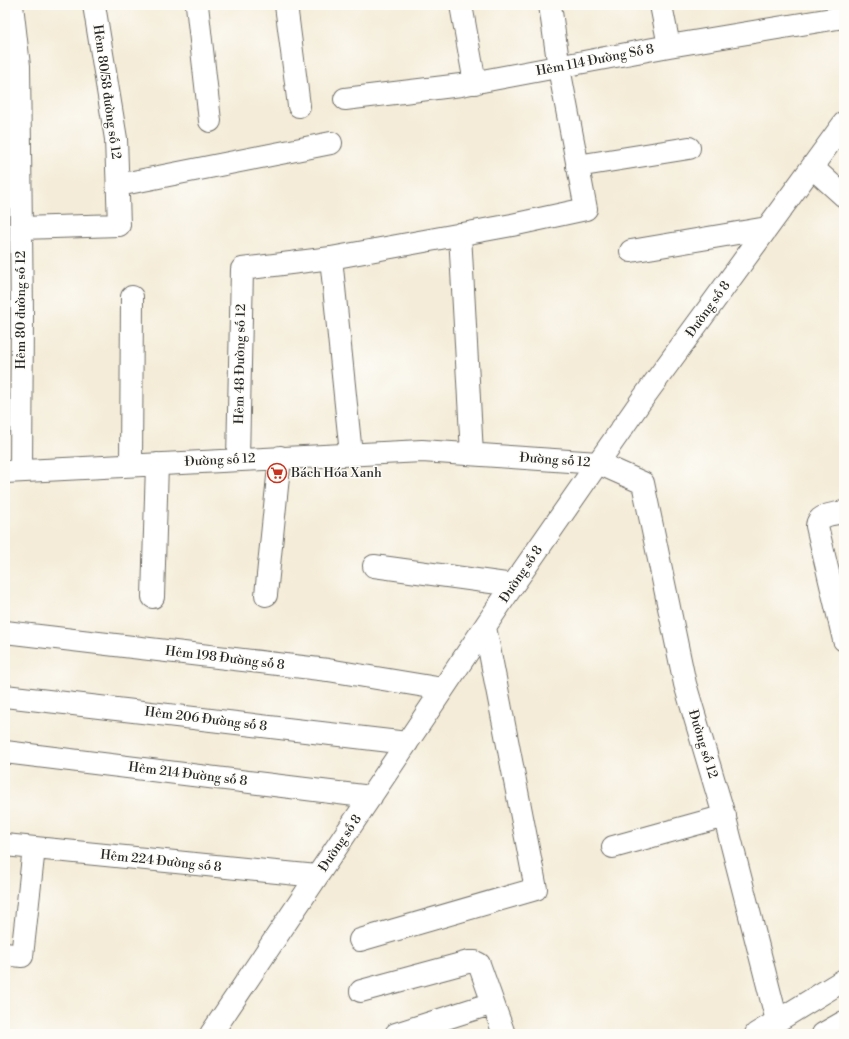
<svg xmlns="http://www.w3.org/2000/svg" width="849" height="1039" viewBox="0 0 849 1039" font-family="'Libre Bodoni',serif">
<rect width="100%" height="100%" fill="#fdfcf7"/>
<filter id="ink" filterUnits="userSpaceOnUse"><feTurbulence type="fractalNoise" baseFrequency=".025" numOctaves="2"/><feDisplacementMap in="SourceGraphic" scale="8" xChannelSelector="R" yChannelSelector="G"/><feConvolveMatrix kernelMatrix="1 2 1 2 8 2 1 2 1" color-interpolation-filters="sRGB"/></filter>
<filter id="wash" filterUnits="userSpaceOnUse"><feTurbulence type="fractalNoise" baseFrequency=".012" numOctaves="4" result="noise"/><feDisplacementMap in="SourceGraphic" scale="16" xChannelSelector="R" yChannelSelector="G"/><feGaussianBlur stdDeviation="0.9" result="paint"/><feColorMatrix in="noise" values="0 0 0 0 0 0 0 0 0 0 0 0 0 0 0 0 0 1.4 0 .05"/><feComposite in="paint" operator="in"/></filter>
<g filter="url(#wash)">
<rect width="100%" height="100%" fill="#f4ecd8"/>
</g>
<g filter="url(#ink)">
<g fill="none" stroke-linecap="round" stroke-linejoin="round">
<defs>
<path id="minor" d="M 12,5 L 19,66 L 22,314 L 21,471
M 197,5 L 210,121
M 286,5 L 299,106
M 461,5 L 475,83
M 661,5 L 669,46
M 345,99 L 461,85 L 669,46 L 844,17
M 577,166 L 689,148
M 812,167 L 844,196
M 118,185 L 331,143
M 21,228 L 119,225 L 116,139 L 94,5
M 460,234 L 472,454
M 631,251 L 767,228
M 331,258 L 351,454
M 238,459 L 242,269 L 331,258 L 512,225 L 586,209 L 559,68 L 550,5
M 131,465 L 132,297
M 5,472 L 422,451 L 598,463 L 643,483 L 685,684 L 726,822 L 777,1021
M 844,512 C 835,514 818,514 817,526 L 844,640
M 374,566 L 513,585
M 266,595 L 280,457
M 153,597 L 157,464
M 5,632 L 328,670 L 443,689
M 5,696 L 407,743
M 5,752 L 371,797
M 5,845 L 317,876
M 613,847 L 725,816
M 360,940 L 536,889 L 485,627
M 5,954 L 22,956 L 34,848
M 361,991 L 468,962 L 475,962 L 479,964 L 504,1034
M 211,1034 L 513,585 L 641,401 L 844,123
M 396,1034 L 493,1003"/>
<path id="major" d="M 756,1034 L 844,980
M 823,1034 L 844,1022"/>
</defs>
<use href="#minor" stroke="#716f68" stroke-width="24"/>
<use href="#major" stroke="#716f68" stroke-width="24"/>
<use href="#minor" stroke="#fff" stroke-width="22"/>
<use href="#major" stroke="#fff" stroke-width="22"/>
</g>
</g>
<defs>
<symbol id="supermarket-ring" viewBox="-11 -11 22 22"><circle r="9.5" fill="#fdfcf7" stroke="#c8321e" stroke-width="1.5"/><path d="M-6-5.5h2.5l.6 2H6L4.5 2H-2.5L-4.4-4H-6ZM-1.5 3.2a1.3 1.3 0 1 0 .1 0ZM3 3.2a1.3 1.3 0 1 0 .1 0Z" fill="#c8321e"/></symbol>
</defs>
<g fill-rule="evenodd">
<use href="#supermarket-ring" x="266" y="462" width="22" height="22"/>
</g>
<g text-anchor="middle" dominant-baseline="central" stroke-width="3" stroke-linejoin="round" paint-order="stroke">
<g font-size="13" fill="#2b2b2b" stroke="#fdfcf7">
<text transform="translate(595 60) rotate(-11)">Hẻm 114 Đường Số 8</text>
<text transform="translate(107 92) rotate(82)">Hẻm 80/58 đường số 12</text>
<text transform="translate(708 309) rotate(-54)">Đường số 8</text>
<text transform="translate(21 310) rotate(-90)">Hẻm 80 đường số 12</text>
<text transform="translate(240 364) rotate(-89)">Hẻm 48 Đường số 12</text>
<text transform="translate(220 460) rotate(-3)">Đường số 12</text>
<text transform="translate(555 460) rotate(4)">Đường số 12</text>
<text transform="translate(521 574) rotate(-56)">Đường số 8</text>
<text transform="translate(225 658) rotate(7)">Hẻm 198 Đường số 8</text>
<text transform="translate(206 719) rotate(7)">Hẻm 206 Đường số 8</text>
<text transform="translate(703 744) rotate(73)">Đường số 12</text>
<text transform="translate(188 774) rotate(7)">Hẻm 214 Đường số 8</text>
<text transform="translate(340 843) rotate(-56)">Đường số 8</text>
<text transform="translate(161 861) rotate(6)">Hẻm 224 Đường số 8</text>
</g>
<g font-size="13" fill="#2b2b2b" stroke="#fdfcf7" text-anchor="start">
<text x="291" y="473">Bách Hóa Xanh</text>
</g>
</g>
<rect width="849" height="1039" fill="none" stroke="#fdfcf7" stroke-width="20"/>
</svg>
